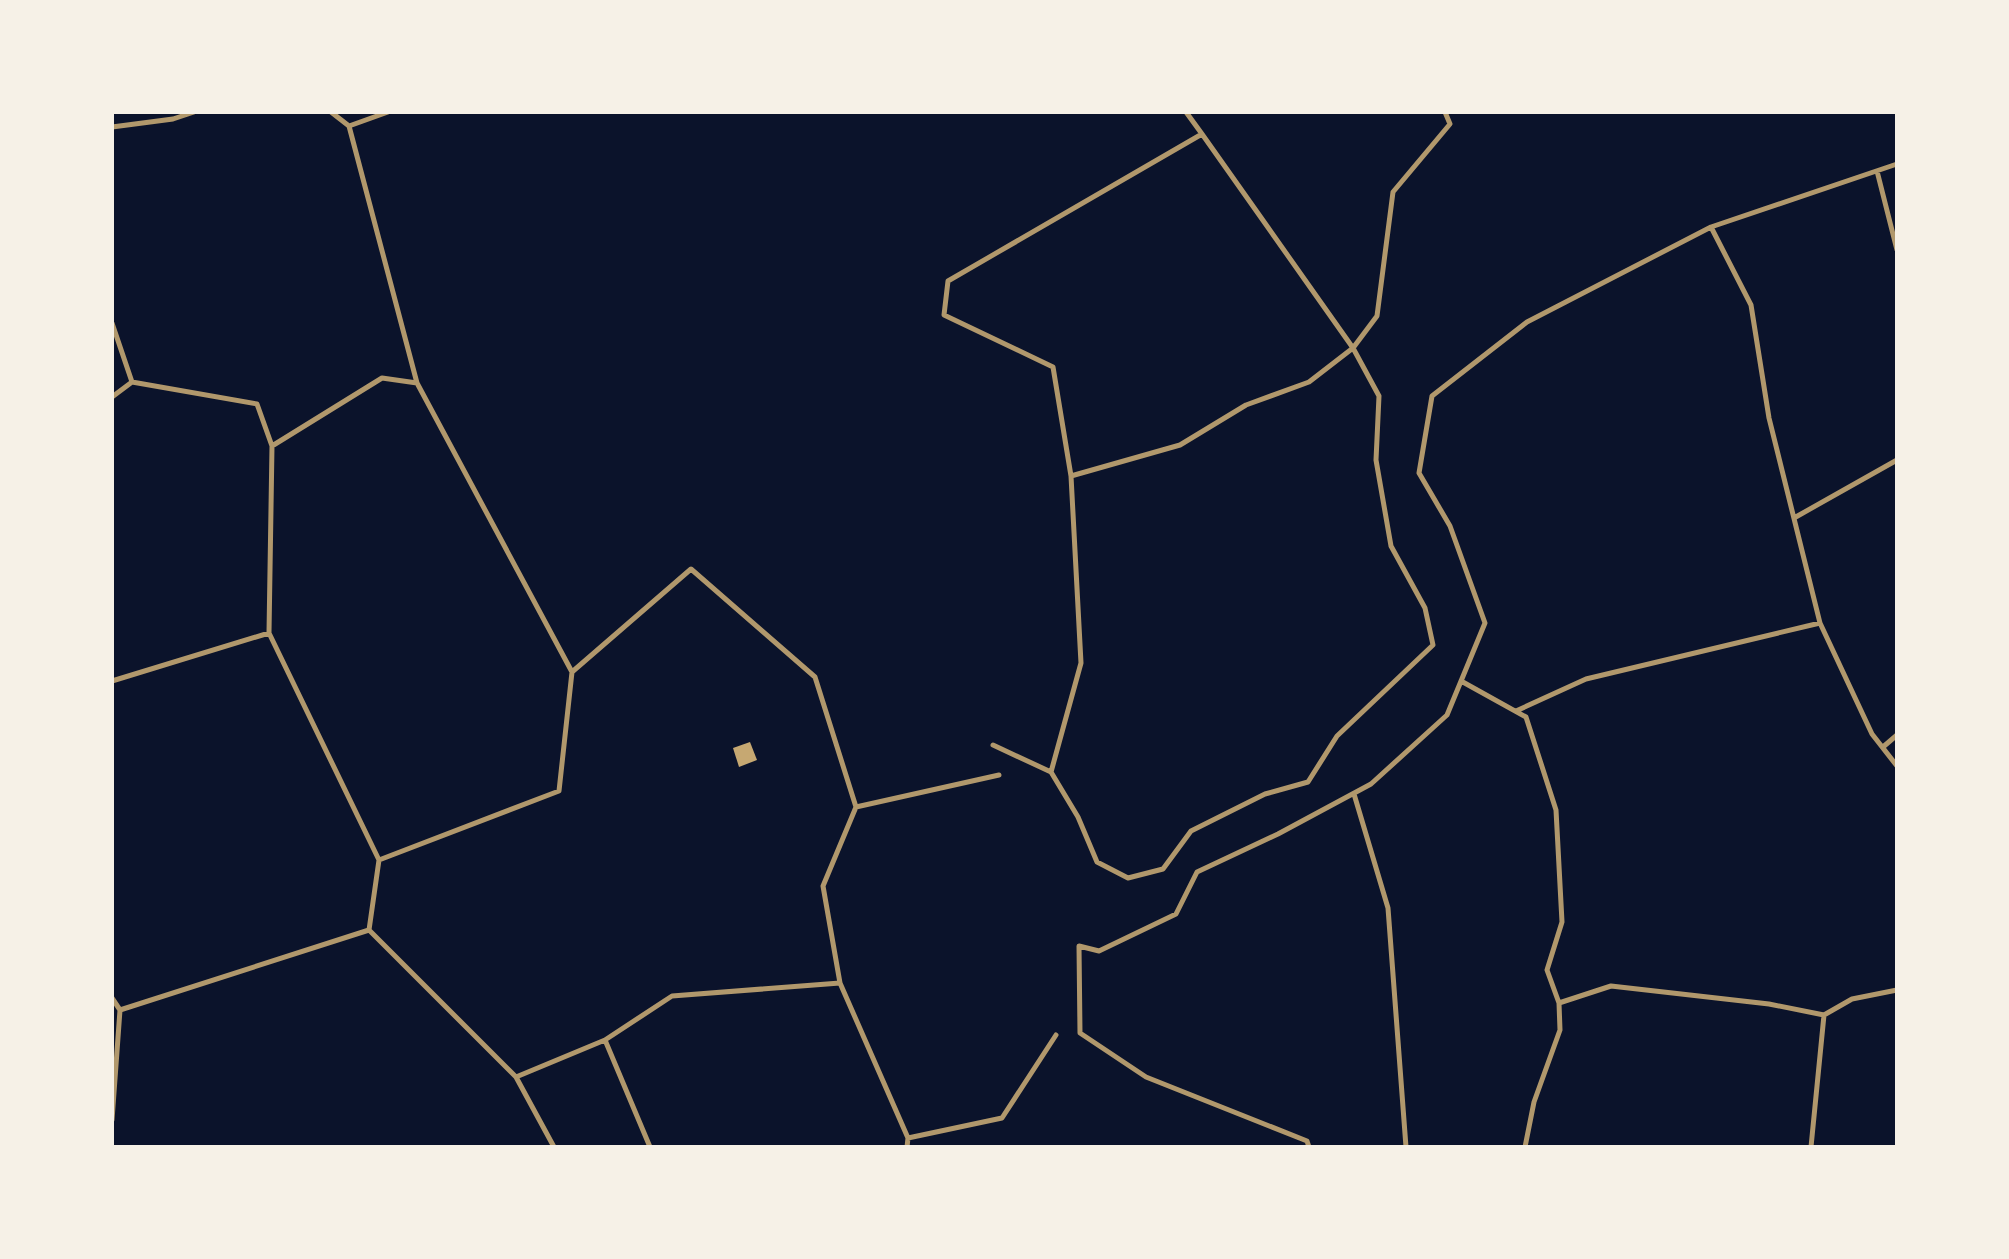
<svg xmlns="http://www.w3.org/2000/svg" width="2009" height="1259" viewBox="0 0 2009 1259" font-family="Literata,serif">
<rect width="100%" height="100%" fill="#14213d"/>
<path fill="#0b132b" d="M 112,112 L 1897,112 L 1897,1147 L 112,1147 Z"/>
<path fill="#c6a872" d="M 750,742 L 757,760 L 739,767 L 733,748 Z"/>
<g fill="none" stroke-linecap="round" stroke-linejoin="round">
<path stroke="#b1986c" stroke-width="5" d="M 331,112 L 349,126
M 388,112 L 349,126 L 417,383 L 572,672 L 691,569 L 815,677 L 856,807 L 999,775
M 1186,112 L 1202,134 L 1353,348 L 1309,382 L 1246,405 L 1180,445 L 1071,476 L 1053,367 L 944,315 L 948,281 L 1202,134
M 112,127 L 173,119 L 194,112
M 1877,171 L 1897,250
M 1711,227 L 1751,305 L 1769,418 L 1820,623
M 112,323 L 132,382
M 112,397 L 132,382 L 257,404 L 272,446
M 1794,518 L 1897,460
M 112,681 L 269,633
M 1461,681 L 1526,717 L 1556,810 L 1562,922 L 1547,970 L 1559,1003
M 1516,711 L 1586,679 L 1820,623 L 1872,734 L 1897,766
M 993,745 L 1051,772 L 1078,817 L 1097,862 L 1128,878 L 1163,869 L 1191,831 L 1265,794 L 1308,782 L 1337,736 L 1433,645 L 1425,608 L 1391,546 L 1376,460 L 1379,396 L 1353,348 L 1377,316 L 1393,192 L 1450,124 L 1445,112
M 1883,747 L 1897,735
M 1051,772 L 1081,663 L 1071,476
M 1354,794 L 1388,908 L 1406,1147
M 379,860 L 559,791 L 572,672
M 369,930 L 516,1077 L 554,1147
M 840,983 L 908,1138 L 907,1147
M 112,998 L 120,1010 L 369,930 L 379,860 L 269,633 L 272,446 L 382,378 L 417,383
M 605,1040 L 650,1147
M 516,1077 L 605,1040 L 672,996 L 840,983 L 823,886 L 856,807
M 112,1120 L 120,1010
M 908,1138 L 1002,1118 L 1056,1035
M 1309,1147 L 1307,1141 L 1146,1077 L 1080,1033 L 1079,946 L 1099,951 L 1176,914 L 1197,872 L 1278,834 L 1371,784 L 1447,715 L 1485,623 L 1450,526 L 1419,473 L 1432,396 L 1527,322 L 1711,227 L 1897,164
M 1525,1147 L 1534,1102 L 1560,1030 L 1559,1003 L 1611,986 L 1769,1004 L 1824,1015
M 1811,1147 L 1824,1015 L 1852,999 L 1897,990"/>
</g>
<rect width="2009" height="1259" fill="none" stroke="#f6f1e7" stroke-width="228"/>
</svg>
